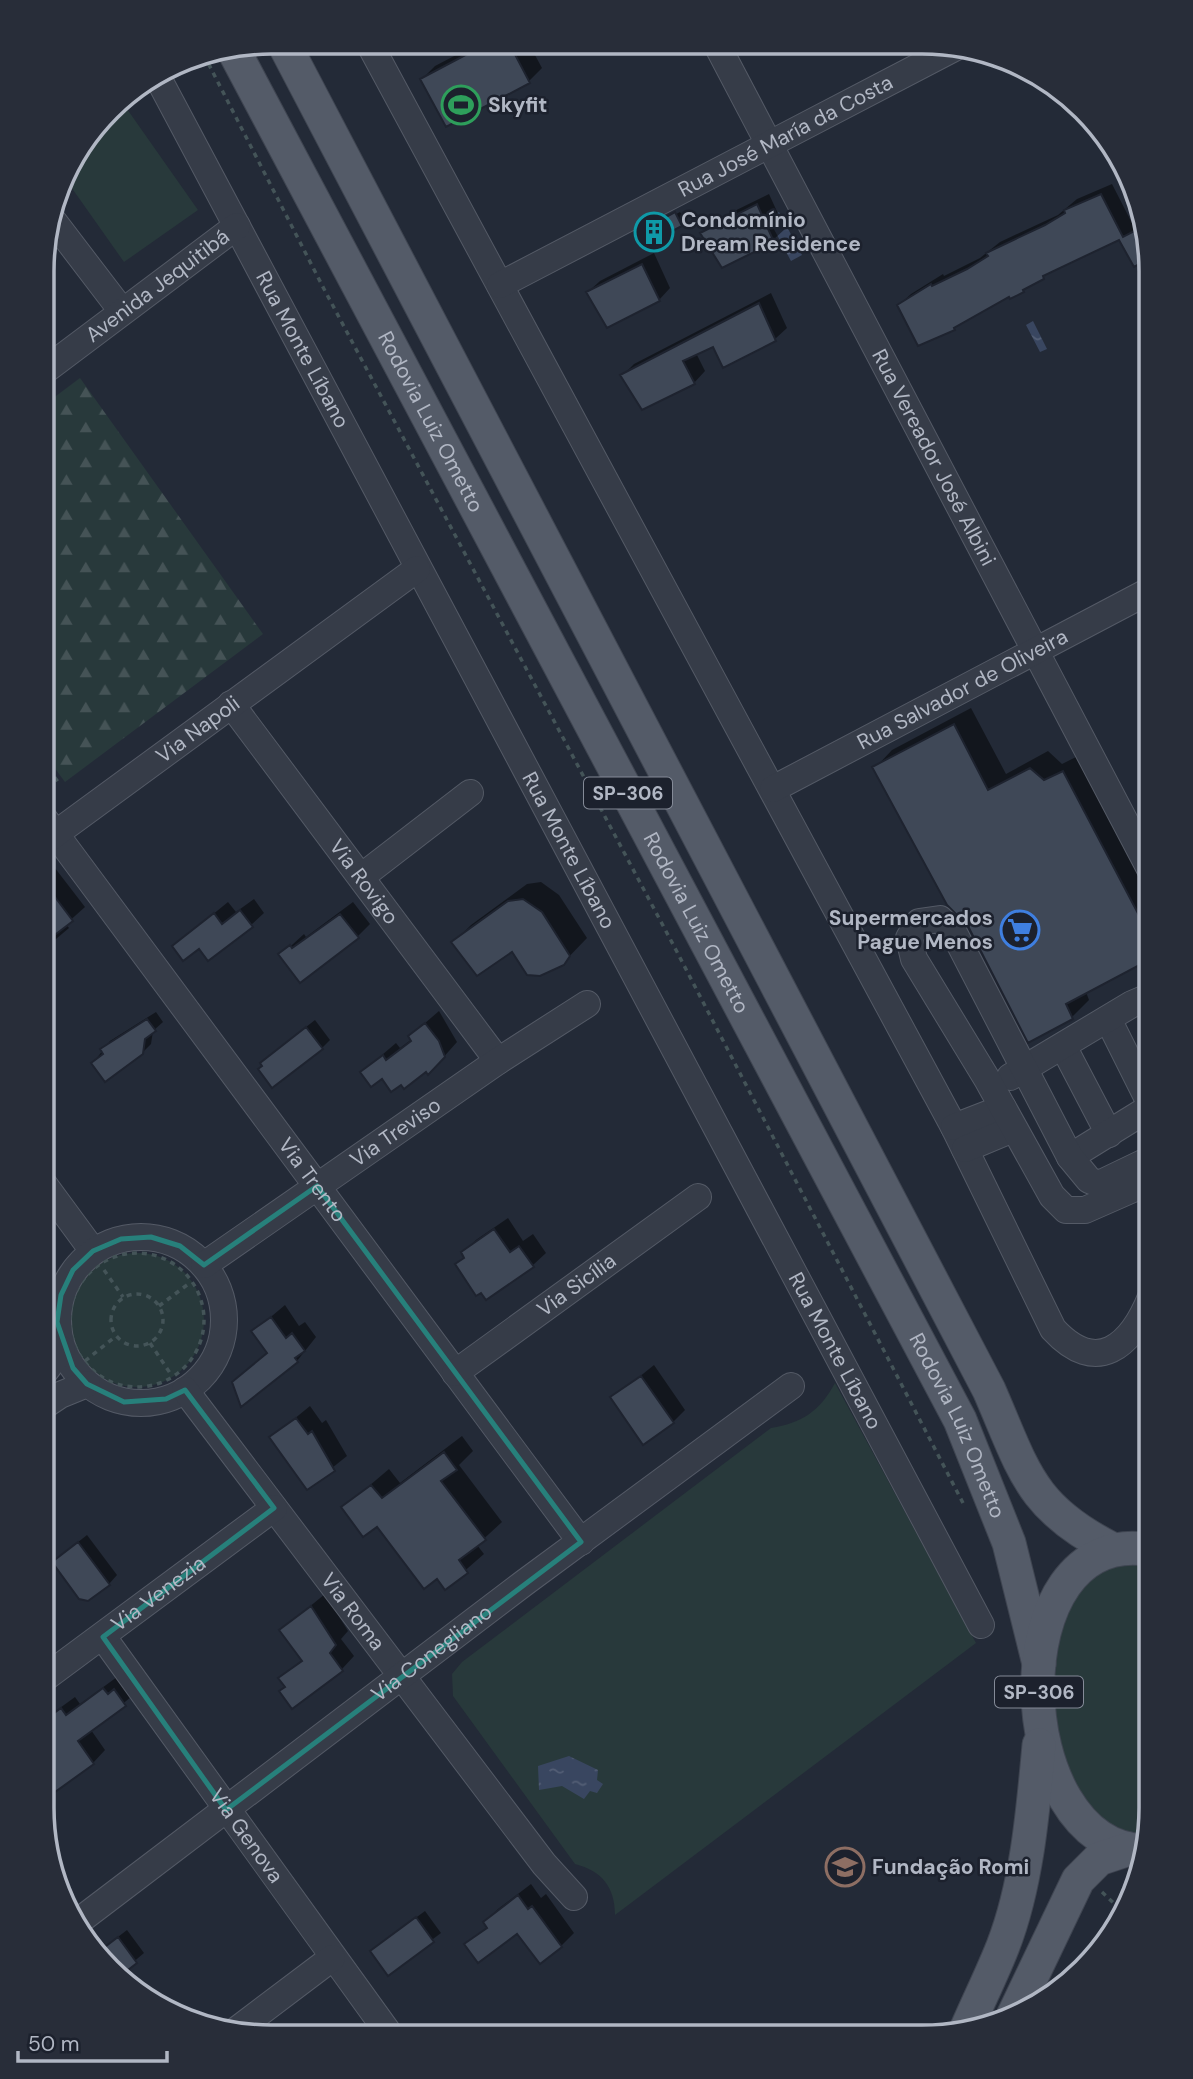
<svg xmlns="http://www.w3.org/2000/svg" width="1193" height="2079" viewBox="0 0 1193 2079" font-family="'DM Sans',sans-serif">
<defs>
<pattern id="forest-firs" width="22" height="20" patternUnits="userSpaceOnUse" patternTransform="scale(1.75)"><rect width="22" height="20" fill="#28393b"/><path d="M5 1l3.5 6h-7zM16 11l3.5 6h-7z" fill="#455356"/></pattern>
<pattern id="water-ripples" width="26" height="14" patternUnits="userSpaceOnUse" patternTransform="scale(1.75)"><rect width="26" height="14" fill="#394660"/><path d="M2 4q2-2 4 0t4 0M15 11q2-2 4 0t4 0" fill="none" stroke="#535e75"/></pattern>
</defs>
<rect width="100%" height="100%" fill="#232a37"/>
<path fill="#28393b" d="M 120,99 L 198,210 L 124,262 L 64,177 L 66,169 Z
M70 1320a67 67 0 1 1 134 0a67 67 0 1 1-134 0Z
M 835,1383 L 976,1643 L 615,1915 C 615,1887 602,1871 575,1864 L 453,1696 L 452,1674 L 462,1662 L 771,1428 C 802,1423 820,1411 835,1383 Z
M 1151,1558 L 1150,1823 L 1148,1834 L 1133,1834 L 1102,1820 L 1076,1791 L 1053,1719 L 1054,1638 L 1090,1571 Z"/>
<path fill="url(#forest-firs)" d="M 80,378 L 263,634 L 65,782 L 43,752 L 44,405 Z"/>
<path fill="url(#water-ripples)" d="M 779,212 L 802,255 L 791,261 L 768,218 Z
M 1033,321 L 1047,349 L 1040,352 L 1026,325 Z
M 569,1756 L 598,1770 L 597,1780 L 603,1784 L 597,1793 L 590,1791 L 584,1799 L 562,1786 L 539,1790 L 538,1766 Z"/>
<path fill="#0007" d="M 479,43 L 529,44 L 542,68 L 529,81 L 447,124 L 422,79 L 435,66 Z
M 1112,184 L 1134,227 L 1143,223 L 1149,257 L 1135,264 L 1120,237 L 1049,272 L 1023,291 L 899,305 L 911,294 L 943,274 L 944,276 L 980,258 L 1000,242 L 1058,215 L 1077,199 Z
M 769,194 L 785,229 L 773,240 L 722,266 L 703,233 L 714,221 Z
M 680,212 L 685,221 L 681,224 L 650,228 Z
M 654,253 L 670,288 L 659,300 L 588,292 L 600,281 Z
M 771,293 L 787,328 L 775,339 L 714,344 L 696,353 L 705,371 L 694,383 L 623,375 L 634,364 Z
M 971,708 L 1006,774 L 1048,751 L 1062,764 L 1080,755 L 1151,888 L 1151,957 L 1086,992 L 1089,1000 L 1072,1017 L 969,925 L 875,768 L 892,750 Z
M 48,859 L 85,907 L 66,924 L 69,928 L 43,950 L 43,862 Z
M 541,882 L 559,895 L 587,938 L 562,964 L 512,950 L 454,942 L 471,925 L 527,884 Z
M 254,899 L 264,913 L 251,925 L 199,947 L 174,946 L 228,902 L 236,912 Z
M 353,902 L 370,924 L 357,937 L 281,955 L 304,934 L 306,937 Z
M 439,1011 L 457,1042 L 441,1060 L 426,1070 L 382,1077 L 362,1072 L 396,1043 L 400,1048 L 412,1039 L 410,1036 Z
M 156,1012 L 163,1022 L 153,1031 L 151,1044 L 142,1053 L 93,1063 L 110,1041 Z
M 315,1020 L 330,1040 L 322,1048 L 264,1065 L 262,1063 L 270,1055 Z
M 508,1218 L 523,1241 L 533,1234 L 546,1253 L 533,1265 L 458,1264 L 465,1256 L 463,1253 L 476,1240 Z
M 285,1305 L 299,1326 L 305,1322 L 316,1337 L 297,1361 L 269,1352 L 254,1331 Z
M 654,1365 L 685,1410 L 673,1422 L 613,1398 Z
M 310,1406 L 322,1423 L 326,1420 L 347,1456 L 307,1488 L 272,1437 Z
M 462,1436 L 473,1451 L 459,1465 L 502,1522 L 477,1545 L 484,1554 L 445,1588 L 437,1577 L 378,1524 L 343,1508 L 389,1469 L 400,1483 Z
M 87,1535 L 117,1575 L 109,1584 L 63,1554 Z
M 325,1594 L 348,1631 L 341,1639 L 354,1656 L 342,1669 L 286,1687 L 280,1679 L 303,1659 L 281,1630 Z
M 117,1677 L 137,1692 L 91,1730 L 105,1750 L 93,1763 L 42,1771 L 42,1721 L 75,1697 L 80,1704 Z
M 531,1884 L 541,1898 L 546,1894 L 574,1933 L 561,1946 L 540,1962 L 518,1931 L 467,1945 L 488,1926 L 485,1922 L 498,1909 Z
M 425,1911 L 441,1933 L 388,1973 L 380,1944 Z
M 127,1930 L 144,1953 L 118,1975 L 97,1953 Z"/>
<path fill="#3f4857" stroke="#1e232f" stroke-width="2" d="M 488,43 L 509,43 L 530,83 L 446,127 L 420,79 Z
M 1101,194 L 1123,237 L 1140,228 L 1149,259 L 1134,267 L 1119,240 L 1043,276 L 1044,279 L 1023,290 L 1024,292 L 1010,299 L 1009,297 L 954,328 L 955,330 L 918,346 L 897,305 L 931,284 L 932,286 L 967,269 L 988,256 L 986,253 L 1045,225 L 1065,213 L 1064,210 Z
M 757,204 L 774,242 L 722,268 L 700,233 Z
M 675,212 L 682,226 L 653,241 L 646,228 Z
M 642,264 L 660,301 L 607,328 L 586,292 Z
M 759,303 L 776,341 L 723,368 L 713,347 L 683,361 L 695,384 L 642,410 L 620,375 Z
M 954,724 L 988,790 L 1030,768 L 1044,780 L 1063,771 L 1151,938 L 1151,959 L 1066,1004 L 1073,1019 L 1028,1043 L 968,926 L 947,905 L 872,767 Z
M 43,881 L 73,921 L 43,944 Z
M 523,899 L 542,912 L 570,956 L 564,965 L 540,976 L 527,975 L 512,952 L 477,976 L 451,942 L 508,901 Z
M 240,910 L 253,927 L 208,961 L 199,949 L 183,961 L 172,946 L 214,913 L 222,924 Z
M 340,914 L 359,938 L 300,983 L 278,954 L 290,945 L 292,948 Z
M 147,1019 L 156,1031 L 145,1039 L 143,1054 L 105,1082 L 91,1063 L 103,1054 L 100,1049 Z
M 425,1023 L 439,1041 L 445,1057 L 428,1075 L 426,1072 L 404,1089 L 401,1085 L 391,1092 L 382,1079 L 371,1087 L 360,1072 L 383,1055 L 386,1060 L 411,1041 L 408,1036 Z
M 306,1027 L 323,1049 L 272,1088 L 258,1069 L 262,1066 L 260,1063 Z
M 494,1229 L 510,1252 L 519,1246 L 534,1267 L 486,1300 L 481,1293 L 476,1296 L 455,1264 L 464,1258 L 461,1252 Z
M 271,1317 L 286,1338 L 292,1333 L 305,1351 L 295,1358 L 298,1362 L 241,1407 L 232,1382 L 267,1353 L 251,1331 Z
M 641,1376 L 674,1423 L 643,1445 L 610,1397 Z
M 296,1418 L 308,1434 L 312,1431 L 335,1471 L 307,1490 L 269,1437 Z
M 444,1452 L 457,1470 L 441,1481 L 486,1540 L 459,1560 L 468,1573 L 445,1590 L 437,1579 L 424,1589 L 377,1527 L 363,1537 L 341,1507 L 371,1485 L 382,1498 Z
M 78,1542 L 110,1585 L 88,1601 L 79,1599 L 52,1562 Z
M 311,1606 L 336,1645 L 330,1653 L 343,1671 L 292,1709 L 279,1691 L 285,1687 L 278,1678 L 302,1661 L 279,1630 Z
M 103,1688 L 108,1694 L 114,1689 L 126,1706 L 78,1741 L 94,1764 L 55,1792 L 42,1774 L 42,1722 L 61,1708 L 66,1715 Z
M 518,1895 L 528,1909 L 532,1906 L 562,1947 L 540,1964 L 517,1934 L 478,1963 L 464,1944 L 487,1928 L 483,1922 Z
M 416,1917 L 434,1942 L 388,1976 L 370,1951 Z
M 118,1937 L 137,1963 L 119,1977 L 97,1953 Z"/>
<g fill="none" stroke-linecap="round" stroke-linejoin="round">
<defs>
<g id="minor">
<path d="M 369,43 L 954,1127 L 1053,1329 C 1097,1377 1131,1346 1151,1297"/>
<path id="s1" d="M 717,45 L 1151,871"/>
<path id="s2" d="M 157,76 L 981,1625"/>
<path d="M 51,218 L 122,311"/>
<path id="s3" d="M 500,285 L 958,46"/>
<path id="s4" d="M 44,371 L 237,226"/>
<path id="s5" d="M 231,704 L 498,1061"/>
<path id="s6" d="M 773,789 L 1151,590"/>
<path id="s7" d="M 43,817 L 581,1542"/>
<path id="s8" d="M 43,843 L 417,569"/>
<path d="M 361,877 L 470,793"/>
<path d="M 1108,1019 L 1151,1105"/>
<path d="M 1063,1046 L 1109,1134"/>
<path d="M 1010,1077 L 1132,1004 L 1146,998 L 1151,1001"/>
<path d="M 954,1127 L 1003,1108"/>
<path d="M 965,1149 L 1013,1129"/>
<path d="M 1070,1157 L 1151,1107"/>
<path d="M 1151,1181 L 1085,1210 L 1066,1210 L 1052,1196 L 987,1079 L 914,959 L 909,938 L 919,922 L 940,919 L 954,933 L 1070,1157 L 1089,1180 L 1099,1184 L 1151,1159"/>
<path d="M 43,1183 L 93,1251"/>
<circle cx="141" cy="1320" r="83"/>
<path id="s9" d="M 204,1265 L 498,1061 L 587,1004"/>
<path id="s10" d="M 455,1373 L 698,1197"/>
<path d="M 43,1374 L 62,1349"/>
<path id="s11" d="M 185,1390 L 544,1864 L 574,1897"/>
<path d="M 42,1407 L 60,1395 L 87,1384"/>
<path id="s12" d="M 103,1637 L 390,2035"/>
<path id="s13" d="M 42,1680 L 274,1508"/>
<path id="s14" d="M 75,1924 L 524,1583 L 791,1386"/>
<path d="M 234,2032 L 332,1958"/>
</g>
<g id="major">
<path d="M 283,42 L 989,1390 C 1024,1470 1029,1507 1112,1549"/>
<path id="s15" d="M 233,49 L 960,1420 L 1009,1543 L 1039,1664"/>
<path d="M 1145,1851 C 1006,1848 996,1522 1151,1550"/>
<path d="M 1013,2016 L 1078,1880 L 1099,1859 L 1129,1849"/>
<path d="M 966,2030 C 978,2002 992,1974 1003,1946 C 1027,1884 1033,1811 1039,1745"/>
</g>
</defs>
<use href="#minor" stroke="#545a66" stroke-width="28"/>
<use href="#major" stroke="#3f4551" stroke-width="35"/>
<path stroke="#445458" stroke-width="3.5" stroke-dasharray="5 5" stroke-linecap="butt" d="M 204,55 L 324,289 L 676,950 L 963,1503
M 43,761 L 58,782
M70 1320a67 67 0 1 1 134 0a67 67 0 1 1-134 0Z
M 104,1270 L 123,1297
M111 1320a26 26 0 1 1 52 0a26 26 0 1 1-52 0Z
M 159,1306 L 191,1282
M 150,1343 L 170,1373
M 85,1361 L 116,1336
M 1102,1892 L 1123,1912"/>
<use href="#minor" stroke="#363c48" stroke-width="26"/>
<use href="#major" stroke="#545b68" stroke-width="33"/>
</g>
<path fill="none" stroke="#27807b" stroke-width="5" stroke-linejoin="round" d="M 317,1186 L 581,1542 L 226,1810 L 103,1637 L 274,1508 L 185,1390 L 166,1399 L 124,1402 L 87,1384 L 73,1368 L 57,1322 L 61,1295 L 73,1270 L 93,1251 L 121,1239 L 151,1237 L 180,1246 L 204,1265 Z"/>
<defs>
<symbol id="stadium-ring" viewBox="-11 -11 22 22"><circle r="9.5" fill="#1c212d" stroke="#2e9e5b" stroke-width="1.5"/><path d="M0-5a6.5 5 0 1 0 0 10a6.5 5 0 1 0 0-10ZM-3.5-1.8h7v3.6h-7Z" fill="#2e9e5b"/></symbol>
<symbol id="building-ring" viewBox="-11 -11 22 22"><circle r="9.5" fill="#1c212d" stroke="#0f9aa8" stroke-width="1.5"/><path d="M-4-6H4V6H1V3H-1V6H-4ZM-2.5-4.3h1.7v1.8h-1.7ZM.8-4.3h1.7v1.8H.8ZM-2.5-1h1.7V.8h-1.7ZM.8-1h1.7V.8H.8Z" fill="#0f9aa8"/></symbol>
<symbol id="supermarket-ring" viewBox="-11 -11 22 22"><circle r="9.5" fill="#1c212d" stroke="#3f7fe0" stroke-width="1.5"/><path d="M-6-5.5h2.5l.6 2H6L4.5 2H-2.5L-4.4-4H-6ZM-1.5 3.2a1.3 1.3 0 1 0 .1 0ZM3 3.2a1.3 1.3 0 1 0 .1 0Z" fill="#3f7fe0"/></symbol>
<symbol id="school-ring" viewBox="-11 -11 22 22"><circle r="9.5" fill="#1c212d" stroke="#8d6e63" stroke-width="1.5"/><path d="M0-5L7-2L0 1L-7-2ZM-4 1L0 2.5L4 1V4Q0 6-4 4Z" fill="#8d6e63"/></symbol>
</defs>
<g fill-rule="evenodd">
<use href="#stadium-ring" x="439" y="83" width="44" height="44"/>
<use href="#building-ring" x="632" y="210" width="44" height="44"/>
<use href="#supermarket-ring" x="998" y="908" width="44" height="44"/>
<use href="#school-ring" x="823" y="1845" width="44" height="44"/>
</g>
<g text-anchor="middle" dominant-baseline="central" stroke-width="5" stroke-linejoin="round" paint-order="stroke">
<g fill="#1c212d" stroke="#848a97" stroke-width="2">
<rect x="584" y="777.5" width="88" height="31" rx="5"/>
<rect x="995" y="1676.5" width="88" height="31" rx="5"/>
</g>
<g font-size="19" font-weight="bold" fill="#b1b7c4">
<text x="628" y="793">SP-306</text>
<text x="1039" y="1692">SP-306</text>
</g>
<g font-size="21" font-weight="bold" fill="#b1b7c4" stroke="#1c212d" text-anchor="start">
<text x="488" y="105">Skyfit</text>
<text x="681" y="220">Condomínio<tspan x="681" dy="24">Dream Residence</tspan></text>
<text x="993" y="918" text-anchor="end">Supermercados<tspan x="993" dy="24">Pague Menos</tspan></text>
<text x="872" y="1867">Fundação Romi</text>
</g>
<g font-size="21" fill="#b1b7c4" stroke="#1c212d">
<text stroke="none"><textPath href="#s3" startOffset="322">Rua José María da Costa</textPath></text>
<text stroke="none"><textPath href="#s4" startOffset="142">Avenida Jequitibá</textPath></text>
<text stroke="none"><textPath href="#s2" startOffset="310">Rua Monte Líbano</textPath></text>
<text stroke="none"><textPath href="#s15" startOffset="422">Rodovia Luiz Ometto</textPath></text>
<text stroke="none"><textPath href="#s1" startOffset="466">Rua Vereador José Albini</textPath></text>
<text stroke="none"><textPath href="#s6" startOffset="214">Rua Salvador de Oliveira</textPath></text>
<text stroke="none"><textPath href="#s8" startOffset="192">Via Napoli</textPath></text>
<text stroke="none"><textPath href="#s2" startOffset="877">Rua Monte Líbano</textPath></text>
<text stroke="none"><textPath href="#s5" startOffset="222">Via Rovigo</textPath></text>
<text stroke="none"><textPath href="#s15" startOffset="989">Rodovia Luiz Ometto</textPath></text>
<text stroke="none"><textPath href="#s9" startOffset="233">Via Treviso</textPath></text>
<text stroke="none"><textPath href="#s7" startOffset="452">Via Trento</textPath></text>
<text stroke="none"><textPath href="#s10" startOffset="150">Via Sicília</textPath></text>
<text stroke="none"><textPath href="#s2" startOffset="1444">Rua Monte Líbano</textPath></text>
<text stroke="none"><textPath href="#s15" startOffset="1556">Rodovia Luiz Ometto</textPath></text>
<text stroke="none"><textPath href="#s13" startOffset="145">Via Venezia</textPath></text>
<text stroke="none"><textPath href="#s11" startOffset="278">Via Roma</textPath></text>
<text stroke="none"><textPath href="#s14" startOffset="448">Via Conegliano</textPath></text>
<text stroke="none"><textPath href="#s12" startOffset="245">Via Genova</textPath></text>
</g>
</g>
<path d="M0 0H1193V2079H0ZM271 54H922A217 217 0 0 1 1139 271V1808A217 217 0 0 1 922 2025H271A217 217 0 0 1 54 1808V271A217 217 0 0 1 271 54Z" fill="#282d39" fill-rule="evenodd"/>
<path fill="none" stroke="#b1b7c4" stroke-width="3.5" d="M271 54H922A217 217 0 0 1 1139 271V1808A217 217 0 0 1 922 2025H271A217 217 0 0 1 54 1808V271A217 217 0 0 1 271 54Z"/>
<path d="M18 2051v10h149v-10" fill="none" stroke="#b1b7c4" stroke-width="3.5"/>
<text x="28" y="2051" font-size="21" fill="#b1b7c4" stroke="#1c212d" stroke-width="5" paint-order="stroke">50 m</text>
</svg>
